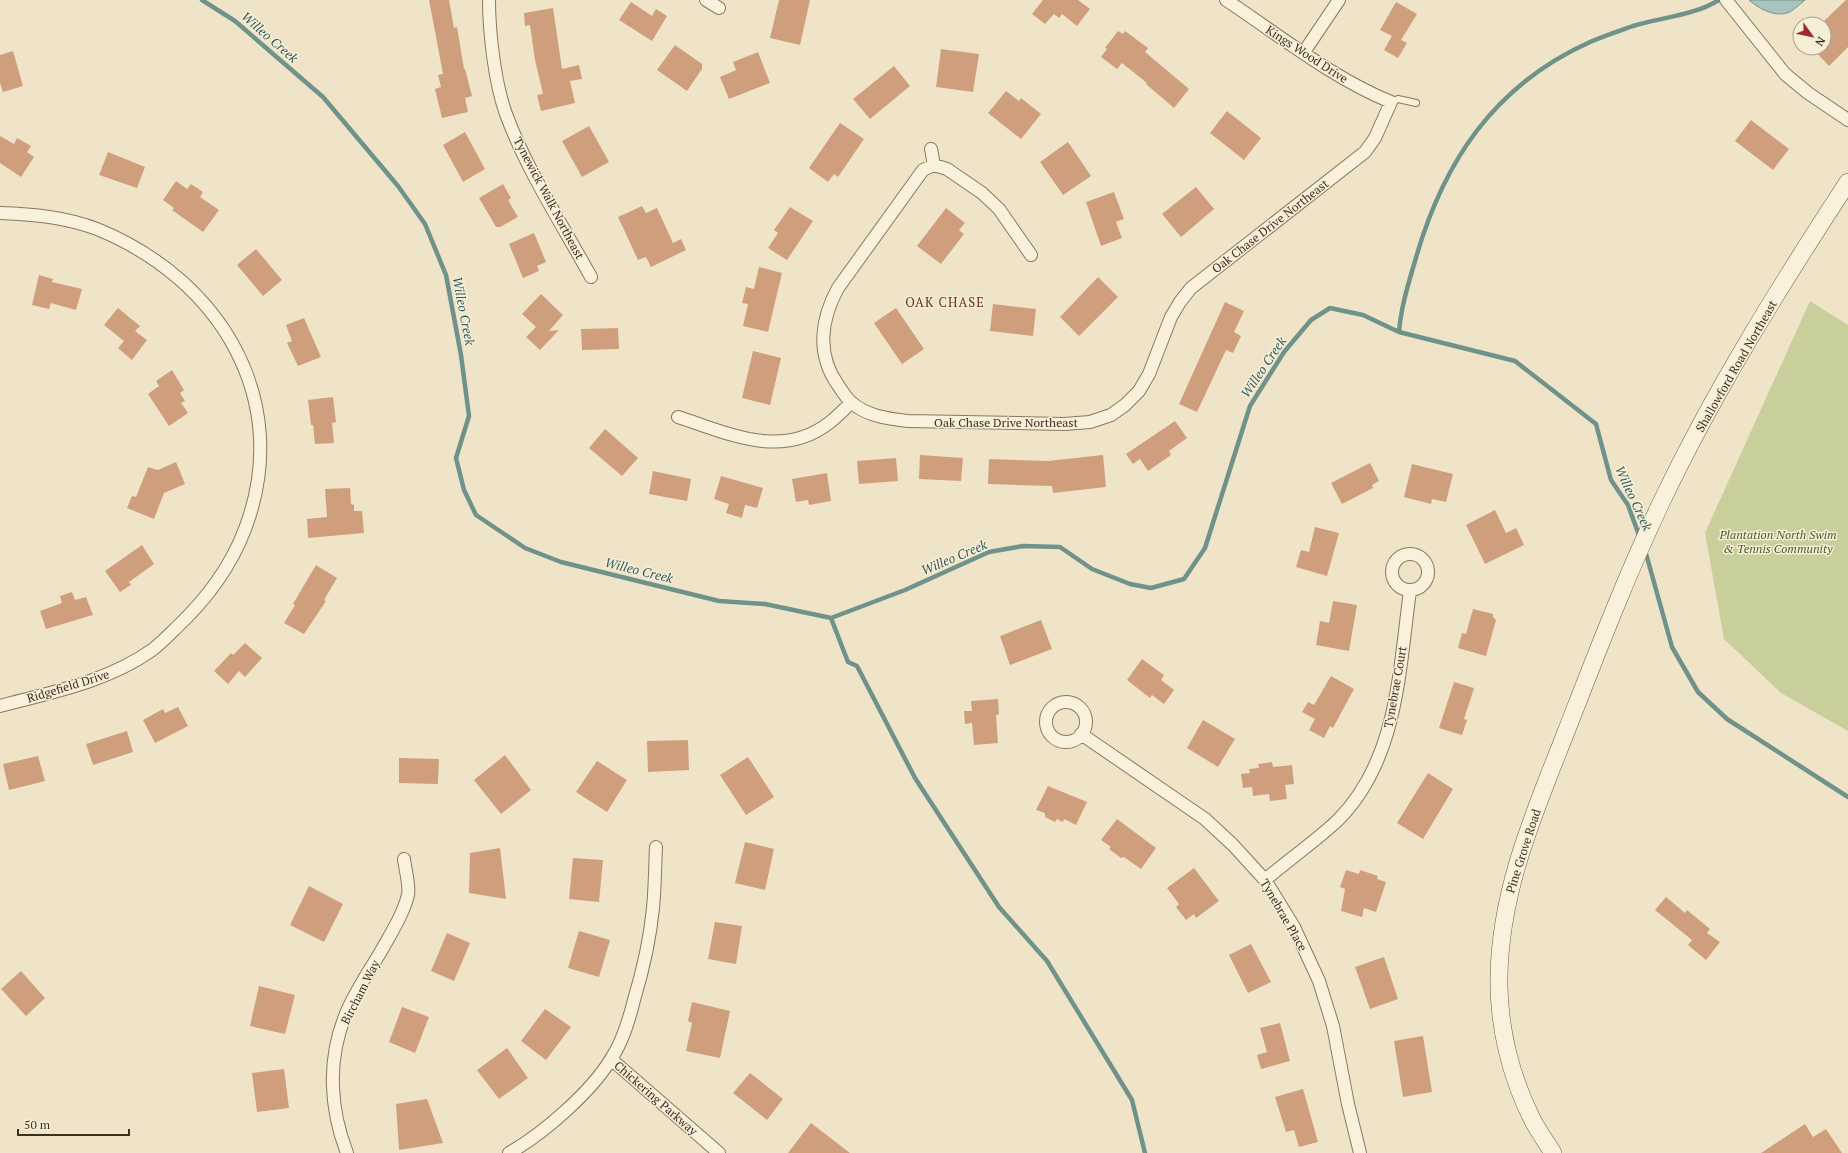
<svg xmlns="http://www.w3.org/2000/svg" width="1848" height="1153" viewBox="0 0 1848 1153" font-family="'PT Serif',serif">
<rect width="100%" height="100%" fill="#f0e4c8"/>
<path fill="#c9cf9b" d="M 1810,301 L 1848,325 L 1848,731 L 1781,693 L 1724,639 L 1705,533 Z"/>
<path fill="#a9c4bc" stroke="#6f938a" d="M 1749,0 L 1805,0 C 1800,4 1793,11 1787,13 C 1774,17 1758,8 1749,0 Z"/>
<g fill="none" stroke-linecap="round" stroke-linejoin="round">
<path stroke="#6f938a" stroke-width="4.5" d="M 202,0 L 235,21 L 323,97 L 398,186 L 425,224 L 446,275 L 461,355 L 469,416 L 456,458 L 464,490 L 476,515 L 525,548 L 561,562 L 719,601 L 765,604 L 831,618 L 905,590 L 989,552 L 1023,546 L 1060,547 L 1092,569 L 1130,584 L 1151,588 L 1184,579 L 1205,548 L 1250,406 L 1284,352 L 1311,320 L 1330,308 L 1363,315 L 1399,332 L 1515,361 L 1596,424 L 1611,480 L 1628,505 L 1640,538
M 1399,332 C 1401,307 1408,285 1415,261 C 1443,162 1494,85 1590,42 C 1604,36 1619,31 1633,26 C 1662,17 1693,16 1719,0
M 1645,550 L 1672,647 L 1698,692 L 1727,719 L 1848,797
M 831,618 L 848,662 L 857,666 L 915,778 L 999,907 L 1047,961 L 1132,1100 L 1145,1153"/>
</g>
<path fill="#cf9f7d" d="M 429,0 L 449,0 L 454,28 L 457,27 L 464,69 L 465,69 L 472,96 L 465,98 L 468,112 L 442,118 L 435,89 L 441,87 L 438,75 L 443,74 Z
M 779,0 L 810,0 L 800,45 L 770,38 Z
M 1043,0 L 1078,0 L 1090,9 L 1077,26 L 1062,14 L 1059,18 L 1054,14 L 1045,24 L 1032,14 Z
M 1846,0 L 1848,0 L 1848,47 L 1829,66 L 1812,48 L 1824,48 L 1824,21 Z
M 631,2 L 652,16 L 656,9 L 667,16 L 652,41 L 619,20 Z
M 1396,2 L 1417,14 L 1401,40 L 1407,43 L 1398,58 L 1384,50 L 1392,36 L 1380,30 Z
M 553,8 L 562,69 L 579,65 L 582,79 L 570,81 L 575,103 L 541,111 L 537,95 L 543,94 L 535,60 L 530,25 L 525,26 L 524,13 Z
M 1118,31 L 1123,34 L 1125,31 L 1148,48 L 1145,52 L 1189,89 L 1174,108 L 1146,84 L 1147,83 L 1122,63 L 1117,69 L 1101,57 L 1107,49 L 1105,48 Z
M 675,45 L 702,64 L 702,69 L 687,91 L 657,70 Z
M 941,49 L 979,54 L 973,92 L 936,87 Z
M 13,51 L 23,86 L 3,92 L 0,83 L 0,55 Z
M 758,52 L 770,83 L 729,99 L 720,77 L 736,70 L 733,62 Z
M 894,66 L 910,86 L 870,119 L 853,99 Z
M 1006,91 L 1019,101 L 1021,98 L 1041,114 L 1021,139 L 988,113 Z
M 1227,111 L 1261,138 L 1244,160 L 1210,133 Z
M 1751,120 L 1789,149 L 1773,170 L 1735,141 Z
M 840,123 L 864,139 L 838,177 L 834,174 L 828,182 L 809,168 Z
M 589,126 L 609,162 L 582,177 L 562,141 Z
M 465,132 L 485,169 L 463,182 L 443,145 Z
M 0,136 L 14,144 L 17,138 L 31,146 L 27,152 L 34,157 L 21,177 L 0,163 Z
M 1068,142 L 1091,176 L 1063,195 L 1040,162 Z
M 108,152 L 145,167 L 137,188 L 99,175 Z
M 176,181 L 187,189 L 191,184 L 203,192 L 200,197 L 219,210 L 203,232 L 172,210 L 174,208 L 163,200 Z
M 503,184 L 511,198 L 508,200 L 518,217 L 500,227 L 496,227 L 479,198 Z
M 1196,187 L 1214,209 L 1181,237 L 1162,214 Z
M 1114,192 L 1124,219 L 1116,222 L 1122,238 L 1101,246 L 1086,202 Z
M 642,206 L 646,213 L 657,208 L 673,243 L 681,239 L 686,250 L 651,267 L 646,257 L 638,260 L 618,217 Z
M 790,207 L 813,221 L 787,260 L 768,248 L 778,233 L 774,230 Z
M 946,208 L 965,223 L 959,230 L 964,234 L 941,264 L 917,246 Z
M 534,233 L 546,262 L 537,266 L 539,271 L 523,278 L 509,244 Z
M 256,249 L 282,280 L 263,296 L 237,265 Z
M 759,267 L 782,273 L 768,332 L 743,326 L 748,304 L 742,303 L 746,287 L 754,289 Z
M 39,275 L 53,279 L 52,282 L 82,289 L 76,310 L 51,303 L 49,309 L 32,305 Z
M 1098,277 L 1118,297 L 1079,336 L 1060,317 Z
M 541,294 L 563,315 L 549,331 L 559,330 L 540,350 L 526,337 L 536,327 L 522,314 Z
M 1225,302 L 1244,311 L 1234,332 L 1241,336 L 1233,353 L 1226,350 L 1197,412 L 1179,404 Z
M 993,304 L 1036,309 L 1033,336 L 990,331 Z
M 118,308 L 140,326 L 135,331 L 147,340 L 132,360 L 118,348 L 124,341 L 104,325 Z
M 896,308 L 924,349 L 902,364 L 874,323 Z
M 304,318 L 321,357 L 298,366 L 287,343 L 292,341 L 286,325 Z
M 618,328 L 619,349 L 582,350 L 581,329 Z
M 753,351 L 781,358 L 770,405 L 742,398 Z
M 172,370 L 184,390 L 180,393 L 185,401 L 181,403 L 188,413 L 169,426 L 148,394 L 159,386 L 156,381 Z
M 333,397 L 336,422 L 332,423 L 334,443 L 315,444 L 313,425 L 311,425 L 308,400 Z
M 1175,421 L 1187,438 L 1169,451 L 1171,455 L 1148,471 L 1140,459 L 1133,464 L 1126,454 Z
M 605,429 L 638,458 L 622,476 L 589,448 Z
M 920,455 L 963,458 L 961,481 L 919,479 Z
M 1103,455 L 1106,487 L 1053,493 L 1052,486 L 988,484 L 989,459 L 1048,461 Z
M 896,458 L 898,481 L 859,484 L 857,461 Z
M 176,462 L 185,484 L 164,493 L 154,519 L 127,508 L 132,496 L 136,497 L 148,467 L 158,470 Z
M 1370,463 L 1379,481 L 1372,485 L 1373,488 L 1342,504 L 1331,483 Z
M 1412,464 L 1453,474 L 1446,502 L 1432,499 L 1431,504 L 1404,497 Z
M 653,471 L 691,479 L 687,501 L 649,494 Z
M 827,473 L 831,501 L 809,505 L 808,500 L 796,502 L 792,479 Z
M 721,476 L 763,488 L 757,508 L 745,505 L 742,518 L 726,513 L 729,504 L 714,499 Z
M 350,488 L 351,504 L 354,505 L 354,511 L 362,511 L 364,533 L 308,538 L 307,519 L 327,517 L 325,489 Z
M 1495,510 L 1506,533 L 1516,528 L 1524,545 L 1485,564 L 1466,525 Z
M 1315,527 L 1339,533 L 1327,576 L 1296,567 L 1301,550 L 1309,552 Z
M 142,545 L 154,564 L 129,582 L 131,585 L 120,592 L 105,571 Z
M 316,565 L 337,578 L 324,600 L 326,601 L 304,634 L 284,623 L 295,605 L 293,604 Z
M 72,592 L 75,600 L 86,597 L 93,615 L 46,629 L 40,611 L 62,603 L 60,596 Z
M 1333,601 L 1357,605 L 1349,651 L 1316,645 L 1320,621 L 1329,623 Z
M 1473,609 L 1493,614 L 1493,617 L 1496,620 L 1486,656 L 1458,648 L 1462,633 L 1466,634 Z
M 1041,620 L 1052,649 L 1010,665 L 1000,636 Z
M 245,643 L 262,658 L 245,677 L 239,671 L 228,684 L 214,671 L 231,653 L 233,655 Z
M 1142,659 L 1164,675 L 1161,680 L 1174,690 L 1164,704 L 1152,695 L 1150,698 L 1127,680 Z
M 1331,676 L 1354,689 L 1333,728 L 1330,726 L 1324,738 L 1309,730 L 1315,719 L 1302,712 L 1308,702 L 1314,705 Z
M 1454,682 L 1474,688 L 1464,719 L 1467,720 L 1462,735 L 1439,728 Z
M 998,699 L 999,714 L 996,715 L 998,743 L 974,745 L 972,723 L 965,724 L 964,711 L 972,711 L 971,701 Z
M 178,707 L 188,726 L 155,743 L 143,720 L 163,709 L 165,713 Z
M 1203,720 L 1235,739 L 1218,767 L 1187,748 Z
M 127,731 L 133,752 L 93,765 L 86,744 Z
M 688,740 L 689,770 L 648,772 L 647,741 Z
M 505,755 L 531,790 L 501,814 L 474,780 Z
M 38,756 L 45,781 L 9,790 L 3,764 Z
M 748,757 L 774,797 L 746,815 L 720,775 Z
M 399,758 L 439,759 L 438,784 L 399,783 Z
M 597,761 L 627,780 L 607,812 L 576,792 Z
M 1272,762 L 1273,767 L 1292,765 L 1294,784 L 1285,785 L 1287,799 L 1270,801 L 1269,794 L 1253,796 L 1252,787 L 1243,788 L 1241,774 L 1250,773 L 1249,769 L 1259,768 L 1258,764 Z
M 1428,773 L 1453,789 L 1423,839 L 1397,823 Z
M 1048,786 L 1087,802 L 1076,825 L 1064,819 L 1063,822 L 1057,819 L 1055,822 L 1045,817 L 1045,813 L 1036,810 Z
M 1117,819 L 1156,848 L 1141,869 L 1124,857 L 1121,858 L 1109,849 L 1111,847 L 1101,840 Z
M 745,842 L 774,849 L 765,890 L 735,883 Z
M 500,848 L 506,899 L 469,893 L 470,853 Z
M 573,858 L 603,860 L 599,902 L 569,899 Z
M 1194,868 L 1219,901 L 1196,918 L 1194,914 L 1186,920 L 1176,907 L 1179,904 L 1167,888 Z
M 1346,870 L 1359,874 L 1360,870 L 1378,876 L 1377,879 L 1386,882 L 1376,912 L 1364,908 L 1362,917 L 1341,911 L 1345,889 L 1340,887 Z
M 309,886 L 343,904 L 324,942 L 290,925 Z
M 1666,897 L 1685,913 L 1687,910 L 1710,929 L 1707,933 L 1720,942 L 1706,960 L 1688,945 L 1692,940 L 1655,910 Z
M 715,922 L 742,926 L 736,964 L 708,959 Z
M 579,931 L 610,940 L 599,977 L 568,968 Z
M 447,933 L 470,943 L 454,981 L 431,971 Z
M 1251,944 L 1271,982 L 1248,993 L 1229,955 Z
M 1384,957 L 1398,999 L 1370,1009 L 1355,967 Z
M 21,971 L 45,998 L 26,1016 L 1,989 Z
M 259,986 L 295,995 L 285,1034 L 250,1026 Z
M 692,1002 L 730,1011 L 720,1058 L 686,1051 L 692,1023 L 688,1021 Z
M 402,1007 L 429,1017 L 415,1053 L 389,1042 Z
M 545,1009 L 571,1027 L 546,1060 L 521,1041 Z
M 1280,1023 L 1290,1061 L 1261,1069 L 1257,1055 L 1267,1052 L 1260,1028 Z
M 1423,1036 L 1432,1092 L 1403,1097 L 1394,1041 Z
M 507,1048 L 528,1078 L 499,1099 L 477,1070 Z
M 284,1069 L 289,1108 L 257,1112 L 252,1073 Z
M 750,1073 L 783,1099 L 767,1120 L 733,1093 Z
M 1303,1089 L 1318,1142 L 1299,1147 L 1294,1130 L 1286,1132 L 1275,1097 Z
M 427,1099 L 443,1143 L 399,1150 L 396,1104 Z
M 811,1123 L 850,1153 L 788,1153 Z
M 1805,1124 L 1813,1137 L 1826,1129 L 1842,1153 L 1761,1153 Z"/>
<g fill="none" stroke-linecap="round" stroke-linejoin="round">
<defs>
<path id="lane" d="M 1391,102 L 1398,99 L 1416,103"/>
<path id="street" d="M 489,0 C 489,33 495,84 506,114 C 527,171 562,224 591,277
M 706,0 L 719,8
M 1726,0 L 1785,74 L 1808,93 L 1848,120
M 1304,52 L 1339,0
M 931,149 L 934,165
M 0,213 C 33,214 66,217 97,229 C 220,279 294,400 245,529 C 230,569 206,600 175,629 C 168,636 160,644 152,650 C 107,682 52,692 0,706
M 1031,255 L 999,209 L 982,193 L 947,169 L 934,165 L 923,170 L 838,288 C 821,319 816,354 838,385 C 842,391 846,398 851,402 C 866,416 889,419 908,421 L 1064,424 L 1090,422 L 1111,415 L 1125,405 L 1139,391 L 1149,374 L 1171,317 L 1180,302 L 1191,288 L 1365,152 L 1375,138 L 1391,102 C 1332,78 1279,35 1226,0
M 678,417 C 728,433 781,460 829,423 C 837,417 844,409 851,403
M1392 572a18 18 0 1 1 36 0a18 18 0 1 1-36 0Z
M1046 722a20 20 0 1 1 40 0a20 20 0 1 1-40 0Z
M 1081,734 L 1205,819 L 1233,845 L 1265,880 L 1294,927 L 1319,981 L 1333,1026 L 1348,1104 L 1360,1153
M 1265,880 C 1288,860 1316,841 1338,820 C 1398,760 1399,670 1410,591
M 611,1059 L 719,1153
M 347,1153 C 330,1109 327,1061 345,1016 C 353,995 368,973 380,953 C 390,935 403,915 408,895 C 410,887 405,868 404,859
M 509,1153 C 543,1134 591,1092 611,1059 C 623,1041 629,1020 634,1000 C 643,970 650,939 653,908 C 655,888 655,867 656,847"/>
<path id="secondary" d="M 1553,1153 C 1546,1142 1539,1132 1533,1121 C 1511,1078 1498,1026 1499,977 C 1500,890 1535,811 1566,732 C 1596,655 1625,579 1660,505 C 1713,393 1780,286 1848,182"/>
</defs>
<use href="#lane" stroke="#8d765c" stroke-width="8"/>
<use href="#street" stroke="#8d765c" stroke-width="14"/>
<use href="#secondary" stroke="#6f573f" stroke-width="18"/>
<use href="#lane" stroke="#faf1dc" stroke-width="6"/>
<use href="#street" stroke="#faf1dc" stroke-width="12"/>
<use href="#secondary" stroke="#faf1dc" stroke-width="17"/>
</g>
<g text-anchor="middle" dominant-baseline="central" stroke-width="3" stroke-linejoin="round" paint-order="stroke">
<g font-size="12" fill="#3d2e20" stroke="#f7eed8">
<text transform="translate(1307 54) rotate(33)">Kings Wood Drive</text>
<text transform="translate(549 198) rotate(62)">Tynewick Walk Northeast</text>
<text transform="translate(1270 226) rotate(-38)">Oak Chase Drive Northeast</text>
<text transform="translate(1736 366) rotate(-60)">Shallowford Road Northeast</text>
<text x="1006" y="422">Oak Chase Drive Northeast</text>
<text transform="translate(68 686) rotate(-17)">Ridgefield Drive</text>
<text transform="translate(1395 687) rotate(-80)">Tynebrae Court</text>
<text transform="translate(1523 851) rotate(-72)">Pine Grove Road</text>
<text transform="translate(1284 915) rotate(60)">Tynebrae Place</text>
<text transform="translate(360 992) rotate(-63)">Bircham Way</text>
<text transform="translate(656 1098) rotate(41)">Chickering Parkway</text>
</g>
<g font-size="12" font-style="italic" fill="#4d5a26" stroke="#f7eed8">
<text x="1778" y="534">Plantation North Swim<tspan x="1778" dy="14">&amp; Tennis Community</tspan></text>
</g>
<g font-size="13" font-style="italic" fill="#2f5d5a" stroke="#f7eed8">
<text transform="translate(270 37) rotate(41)">Willeo Creek</text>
<text transform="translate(464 311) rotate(79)">Willeo Creek</text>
<text transform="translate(1263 367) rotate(-56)">Willeo Creek</text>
<text transform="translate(1634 498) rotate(65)">Willeo Creek</text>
<text transform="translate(954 557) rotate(-23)">Willeo Creek</text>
<text transform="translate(639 570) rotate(14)">Willeo Creek</text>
</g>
<g font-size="13" letter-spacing="1" fill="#6b2e1e" stroke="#f7eed8">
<text x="945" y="302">OAK CHASE</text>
</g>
</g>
<g transform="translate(1812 36) rotate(123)"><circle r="19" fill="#f7eed8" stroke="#ada18e"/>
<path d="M0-3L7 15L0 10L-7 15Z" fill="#9e2a2b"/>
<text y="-6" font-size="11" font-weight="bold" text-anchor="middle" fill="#3d2e20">N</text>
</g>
<path d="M18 1129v6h111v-6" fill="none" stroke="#3d2e20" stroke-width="2"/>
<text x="24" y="1129" font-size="12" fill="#3d2e20" stroke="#f7eed8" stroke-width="3" paint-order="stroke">50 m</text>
</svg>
